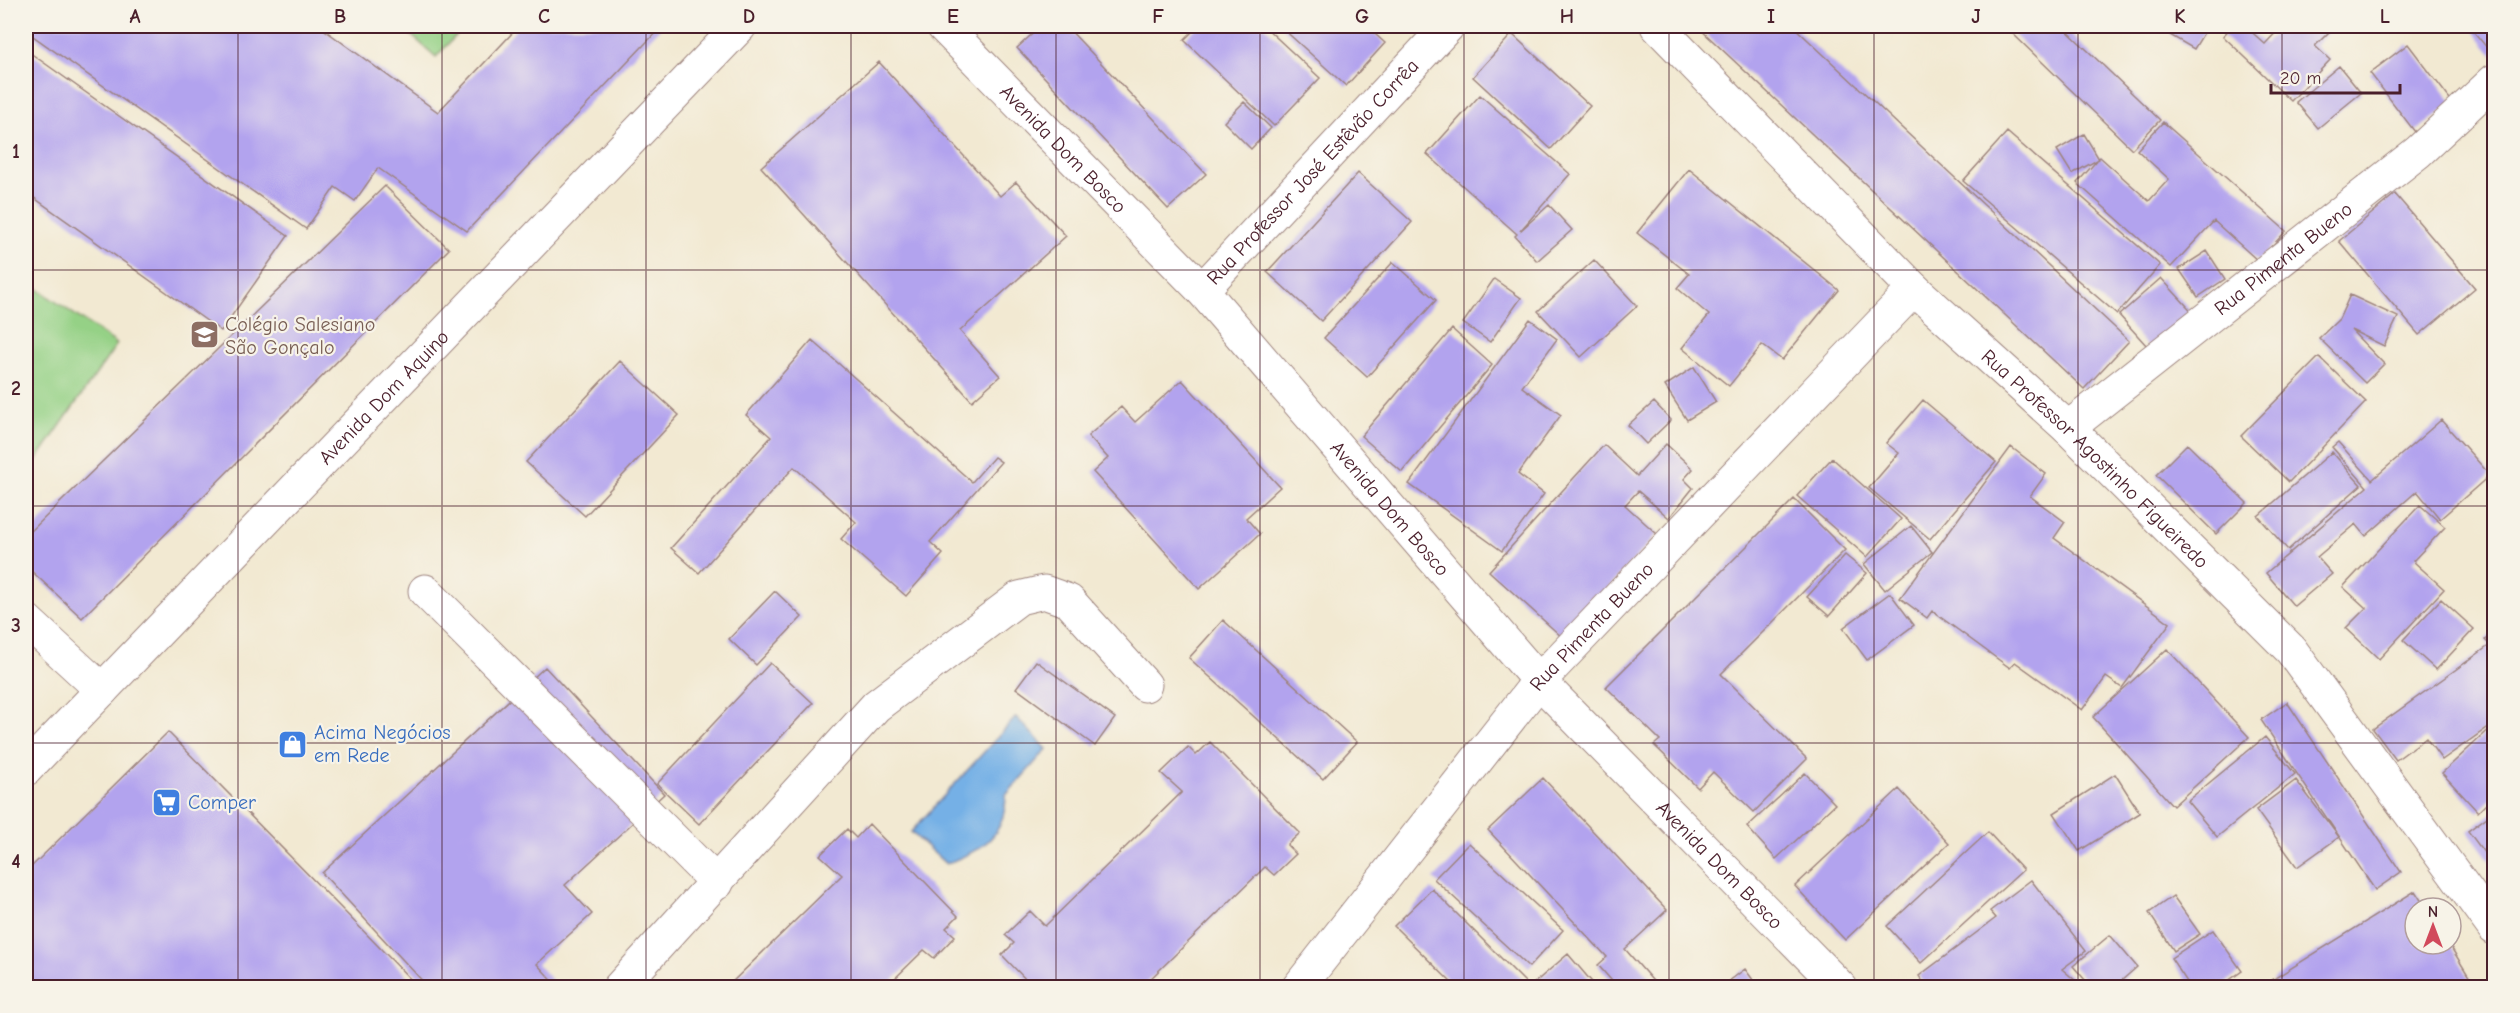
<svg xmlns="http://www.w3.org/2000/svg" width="2520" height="1013" viewBox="0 0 2520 1013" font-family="'Comic Neue',sans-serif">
<rect width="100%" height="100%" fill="#f7f3e8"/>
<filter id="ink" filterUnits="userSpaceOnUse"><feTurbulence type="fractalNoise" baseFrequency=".0167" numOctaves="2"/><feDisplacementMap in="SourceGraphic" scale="12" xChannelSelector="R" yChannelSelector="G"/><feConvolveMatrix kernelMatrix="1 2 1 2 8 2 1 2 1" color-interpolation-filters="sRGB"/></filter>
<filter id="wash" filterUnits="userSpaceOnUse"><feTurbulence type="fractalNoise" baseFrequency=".008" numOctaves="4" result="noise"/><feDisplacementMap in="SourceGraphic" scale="24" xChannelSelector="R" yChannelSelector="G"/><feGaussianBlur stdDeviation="1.35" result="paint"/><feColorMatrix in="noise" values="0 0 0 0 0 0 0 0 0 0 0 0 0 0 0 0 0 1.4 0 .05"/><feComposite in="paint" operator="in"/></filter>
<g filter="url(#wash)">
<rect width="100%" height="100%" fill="#f2e9d2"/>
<path fill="#95d186" stroke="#707858" stroke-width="1.5" d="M 401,26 L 465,26 L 436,57 Z
M 26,281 L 117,344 L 26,475 Z"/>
<path fill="#75b0e6" stroke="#606888" stroke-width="1.5" d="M 1016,717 L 1047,749 L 1006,795 C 1005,838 982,849 946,864 L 911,832 Z"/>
<g id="blocks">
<path fill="#b2a3ee" d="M 26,26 L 319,26 L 438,112 L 519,26 L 662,26 L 467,231 L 378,168 L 355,201 L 335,187 L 306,229 L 26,31 Z
M 1041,26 L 1066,26 L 1206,174 L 1168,209 L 1017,48 Z
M 1198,26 L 1264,26 L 1320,78 L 1274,126 L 1184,40 Z
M 1280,26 L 1366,26 L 1385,43 L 1346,86 Z
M 1697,26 L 1793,26 L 2129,341 L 2084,389 Z
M 2011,26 L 2062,26 L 2160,120 L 2132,149 L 2008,29 Z
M 2176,26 L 2208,26 L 2194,49 L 2170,35 Z
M 2232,26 L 2245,26 L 2265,44 L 2282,26 L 2335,26 L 2315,46 L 2330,60 L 2291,101 L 2223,36 Z
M 2366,26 L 2385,26 L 2370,33 Z
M 2469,26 L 2494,26 L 2494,53 L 2493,55 Z
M 1512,34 L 1590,106 L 1551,149 L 1473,77 Z
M 2408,44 L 2453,103 L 2415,132 L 2370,73 Z
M 26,50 L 288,236 L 221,331 L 26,192 Z
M 879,62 L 1000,196 L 1016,182 L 1066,236 L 960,331 L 1000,376 L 972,401 L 761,167 Z
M 2339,66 L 2361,93 L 2318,128 L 2296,102 Z
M 1480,95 L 1570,174 L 1520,231 L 1549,205 L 1572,230 L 1537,261 L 1515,236 L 1517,234 L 1427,154 Z
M 1244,102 L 1271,128 L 1251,149 L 1224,122 Z
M 2163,122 L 2286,231 L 2258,261 L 2214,221 L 2171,267 L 2077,183 L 2100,157 L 2149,201 L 2169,179 L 2137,150 Z
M 2007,132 L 2160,265 L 2117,314 L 1963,181 Z
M 2084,134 L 2099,159 L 2072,174 L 2057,150 Z
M 1689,169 L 1839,290 L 1782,360 L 1762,345 L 1729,386 L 1682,348 L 1709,315 L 1677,288 L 1689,274 L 1637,233 Z
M 1358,173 L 1412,222 L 1321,321 L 1267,272 Z
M 385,186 L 449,249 L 82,618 L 26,566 L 26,536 Z
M 2395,194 L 2475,288 L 2419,335 L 2339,241 Z
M 2207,251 L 2225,279 L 2198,297 L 2179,269 Z
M 1594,260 L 1637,306 L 1581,357 L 1538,311 Z
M 1393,262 L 1436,300 L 1367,377 L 1324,338 Z
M 2161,278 L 2198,318 L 2156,356 L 2119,315 Z
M 1494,279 L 1521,298 L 1490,342 L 1463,323 Z
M 2350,295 L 2398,317 L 2384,346 L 2351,330 L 2384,364 L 2365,383 L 2319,338 L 2339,319 Z
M 1530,319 L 1557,339 L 1522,387 L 1561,415 L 1518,474 L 1544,494 L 1502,551 L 1409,484 Z
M 1452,329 L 1492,365 L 1402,472 L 1361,436 Z
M 812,340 L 972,482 L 994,457 L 1001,462 L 930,542 L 943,554 L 906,596 L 841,539 L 856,522 L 794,467 L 699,573 L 671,548 L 771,437 L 746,415 Z
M 2319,357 L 2366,402 L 2289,482 L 2241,436 Z
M 620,361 L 679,415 L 585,516 L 526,462 Z
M 1694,367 L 1716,402 L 1687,420 L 1665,386 Z
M 1182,380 L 1280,487 L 1246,518 L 1260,534 L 1199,589 L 1093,472 L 1108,458 L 1088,436 L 1121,407 L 1135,422 Z
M 1923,400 L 1996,462 L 1930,539 L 1869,488 L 1899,453 L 1886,443 Z
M 1654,402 L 1671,420 L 1646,444 L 1628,425 Z
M 2441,420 L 2490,475 L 2440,519 L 2417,491 L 2366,536 L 2356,524 L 2317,557 L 2332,574 L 2294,606 L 2266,573 L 2367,487 L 2332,447 L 2338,442 L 2372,480 Z
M 1666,444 L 1693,469 L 1684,479 L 1693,488 L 1669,518 L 1638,491 L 1625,505 L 1657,534 L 1563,638 L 1489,571 L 1604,445 L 1637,476 Z
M 2187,444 L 2247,503 L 2216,534 L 2156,475 Z
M 2011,447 L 2046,474 L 2030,496 L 2065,522 L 2054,538 L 2170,623 L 2122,688 L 2106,677 L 2082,710 L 2015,662 L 2010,668 L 1932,611 L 1927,618 L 1900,598 Z
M 2332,452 L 2361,485 L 2288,550 L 2258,516 Z
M 1832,458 L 1901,519 L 1867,557 L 1797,496 Z
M 1794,499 L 1845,550 L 1721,674 L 1807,759 L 1754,812 L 1713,772 L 1698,788 L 1654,745 L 1660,740 L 1606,687 Z
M 2420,505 L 2445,527 L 2413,561 L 2444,589 L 2379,659 L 2346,628 L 2366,608 L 2343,587 Z
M 1911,526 L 1932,552 L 1885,590 L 1864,564 Z
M 1845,555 L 1867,573 L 1829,616 L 1807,597 Z
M 775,591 L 802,617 L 756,665 L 729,639 Z
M 1890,593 L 1914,625 L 1867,660 L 1843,628 Z
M 2441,599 L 2474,629 L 2436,670 L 2403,640 Z
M 1223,620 L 1357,742 L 1323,779 L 1189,658 Z
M 2494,631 L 2494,723 L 2442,760 L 2426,738 L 2396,760 L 2373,729 L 2490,645 L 2485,640 Z
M 2167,649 L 2249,737 L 2173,806 L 2093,717 Z
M 1036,661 L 1115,718 L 1095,746 L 1016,688 Z
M 770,663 L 813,703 L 699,824 L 657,784 Z
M 545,667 L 664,794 L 565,885 L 592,914 L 537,964 L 559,988 L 429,988 L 322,873 Z
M 2287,702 L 2401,872 L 2375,890 L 2261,720 Z
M 2494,725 L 2494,796 L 2478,812 L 2442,773 Z
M 168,732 L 340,907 L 419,988 L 26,988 L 26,872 Z
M 2265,737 L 2295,774 L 2217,837 L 2187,801 Z
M 1210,742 L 1300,833 L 1287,845 L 1296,854 L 1274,875 L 1265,867 L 1141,988 L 1034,988 L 1002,955 L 1014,943 L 1005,935 L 1030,911 L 1045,926 L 1182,792 L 1161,773 L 1188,747 L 1196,755 Z
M 1805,773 L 1835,804 L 1776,859 L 1747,827 Z
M 2115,774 L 2140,813 L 2079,851 L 2054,813 Z
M 1543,778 L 1667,910 L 1625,949 L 1659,988 L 1618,988 L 1598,965 L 1607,957 L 1488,830 Z
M 2296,780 L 2339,837 L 2297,867 L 2256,810 Z
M 1899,789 L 1949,843 L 1845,940 L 1795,886 Z
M 2494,812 L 2494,866 L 2468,831 Z
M 869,824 L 958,916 L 946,928 L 955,936 L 934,958 L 924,950 L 885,988 L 726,988 L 842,875 L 820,855 L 847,829 L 856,838 Z
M 1988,832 L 2023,870 L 1921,963 L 1887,926 Z
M 1469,843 L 1563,930 L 1529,967 L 1434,879 Z
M 2031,880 L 2086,951 L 2062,969 L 2084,988 L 2040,988 L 2045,982 L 2038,988 L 1927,988 L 1919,976 L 1996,918 L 1990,911 Z
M 1432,889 L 1531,988 L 1457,988 L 1394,926 Z
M 2415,891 L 2426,908 L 2415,908 L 2415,944 L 2449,944 L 2476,988 L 2276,988 L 2272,980 Z
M 2173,896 L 2200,934 L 2174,951 L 2149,913 Z
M 2213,930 L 2242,971 L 2218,988 L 2191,988 L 2171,958 Z
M 2110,935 L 2137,967 L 2113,988 L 2092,988 L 2073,966 Z
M 1568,954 L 1597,988 L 1534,988 L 1532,985 Z
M 1745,969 L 1759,988 L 1720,988 Z"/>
</g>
</g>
<g filter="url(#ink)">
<use href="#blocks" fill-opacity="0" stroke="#9e847e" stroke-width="1.5"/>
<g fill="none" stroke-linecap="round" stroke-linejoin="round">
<defs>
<g id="minor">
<path id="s1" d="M 943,26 L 1202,290 L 1539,681 L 1841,988"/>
<path id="s2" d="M 1657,26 L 1914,289 L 2068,428 L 2291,650 L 2494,928"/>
<path id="s3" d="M 1202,290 L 1448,26"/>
<path id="s4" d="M 2068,428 L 2418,152 L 2494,81"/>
<path d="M 425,591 L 717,883"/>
<path d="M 26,620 L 102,690"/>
<path id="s5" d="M 26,769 L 740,26"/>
<path d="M 619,988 L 876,706 L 1019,598 L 1044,592 L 1069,601 L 1145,685"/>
<path id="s6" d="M 1298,988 L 1539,681 L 1914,289"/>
</g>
</defs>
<use href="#minor" stroke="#9e847e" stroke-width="35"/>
<use href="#minor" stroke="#fff" stroke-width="33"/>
</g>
</g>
<path fill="none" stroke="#4a1f2b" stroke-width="1.5" stroke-opacity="0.55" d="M 238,26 L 238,988M 442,26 L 442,988M 646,26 L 646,988M 851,26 L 851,988M 1056,26 L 1056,988M 1260,26 L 1260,988M 1464,26 L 1464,988M 1669,26 L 1669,988M 1874,26 L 1874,988M 2078,26 L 2078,988M 2282,26 L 2282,988M 26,270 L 2494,270M 26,506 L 2494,506M 26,743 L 2494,743"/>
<defs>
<symbol id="school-square" viewBox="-11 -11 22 22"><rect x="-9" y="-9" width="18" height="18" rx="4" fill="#8d6e63" stroke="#f7f3e8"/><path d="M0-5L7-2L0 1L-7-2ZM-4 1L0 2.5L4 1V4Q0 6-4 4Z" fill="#fff"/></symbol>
<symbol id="shop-square" viewBox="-11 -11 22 22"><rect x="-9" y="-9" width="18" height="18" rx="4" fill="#3f7fe0" stroke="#f7f3e8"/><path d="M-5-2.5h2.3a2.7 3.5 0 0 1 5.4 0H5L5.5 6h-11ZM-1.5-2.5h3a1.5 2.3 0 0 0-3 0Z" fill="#fff"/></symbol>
<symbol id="supermarket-square" viewBox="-11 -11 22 22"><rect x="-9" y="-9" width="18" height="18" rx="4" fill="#3f7fe0" stroke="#f7f3e8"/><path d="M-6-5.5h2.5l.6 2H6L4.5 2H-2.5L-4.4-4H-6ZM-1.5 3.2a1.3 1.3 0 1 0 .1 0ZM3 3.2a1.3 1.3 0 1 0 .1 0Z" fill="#fff"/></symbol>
</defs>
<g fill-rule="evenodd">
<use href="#school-square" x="188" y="318" width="33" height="33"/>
<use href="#shop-square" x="276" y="728" width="33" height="33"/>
<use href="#supermarket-square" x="150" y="786" width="33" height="33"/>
</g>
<g text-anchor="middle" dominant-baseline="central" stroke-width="4.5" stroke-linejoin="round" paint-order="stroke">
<g font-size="20" fill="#4a1f2b" stroke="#f7f3e8">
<text stroke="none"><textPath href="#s1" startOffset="172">Avenida Dom Bosco</textPath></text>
<text stroke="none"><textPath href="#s3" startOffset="162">Rua Professor José Estêvão Corrêa</textPath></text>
<text stroke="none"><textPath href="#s4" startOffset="274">Rua Pimenta Bueno</textPath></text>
<text stroke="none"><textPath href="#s5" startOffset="516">Avenida Dom Aquino</textPath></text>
<text stroke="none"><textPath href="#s2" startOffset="616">Rua Professor Agostinho Figueiredo</textPath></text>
<text stroke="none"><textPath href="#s1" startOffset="658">Avenida Dom Bosco</textPath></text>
<text stroke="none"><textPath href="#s6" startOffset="466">Rua Pimenta Bueno</textPath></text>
<text stroke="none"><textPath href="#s1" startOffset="1144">Avenida Dom Bosco</textPath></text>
</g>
<g font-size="20" fill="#785e54" stroke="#f7f3e8" text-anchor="start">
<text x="225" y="324">Colégio Salesiano<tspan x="225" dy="23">São Gonçalo</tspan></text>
</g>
<g font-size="20" fill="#366cbe" stroke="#f7f3e8" text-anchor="start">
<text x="314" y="732">Acima Negócios<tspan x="314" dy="23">em Rede</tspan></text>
<text x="188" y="802">Comper</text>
</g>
</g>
<rect width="2520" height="1013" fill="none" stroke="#f7f3e8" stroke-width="66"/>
<g transform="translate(2433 926)"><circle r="28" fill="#f7f3e8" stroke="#b29e9c" stroke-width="1.5"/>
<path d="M0-4.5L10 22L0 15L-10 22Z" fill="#d1495b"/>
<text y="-9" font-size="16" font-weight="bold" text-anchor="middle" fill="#4a1f2b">N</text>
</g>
<path d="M2271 84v9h129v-9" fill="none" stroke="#4a1f2b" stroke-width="3"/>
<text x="2280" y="84" font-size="18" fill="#4a1f2b" stroke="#f7f3e8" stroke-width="4.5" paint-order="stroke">20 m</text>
<rect x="33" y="33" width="2454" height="947" fill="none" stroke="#4a1f2b" stroke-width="2"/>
<g font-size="20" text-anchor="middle" font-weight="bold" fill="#4a1f2b">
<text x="135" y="23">A</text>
<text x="340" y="23">B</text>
<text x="544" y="23">C</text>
<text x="749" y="23">D</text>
<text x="953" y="23">E</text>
<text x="1158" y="23">F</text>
<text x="1362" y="23">G</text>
<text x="1567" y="23">H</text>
<text x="1771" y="23">I</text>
<text x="1976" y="23">J</text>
<text x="2180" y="23">K</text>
<text x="2385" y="23">L</text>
<text x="16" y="158">1</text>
<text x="16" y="395">2</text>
<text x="16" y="632">3</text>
<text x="16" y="868">4</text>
</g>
</svg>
